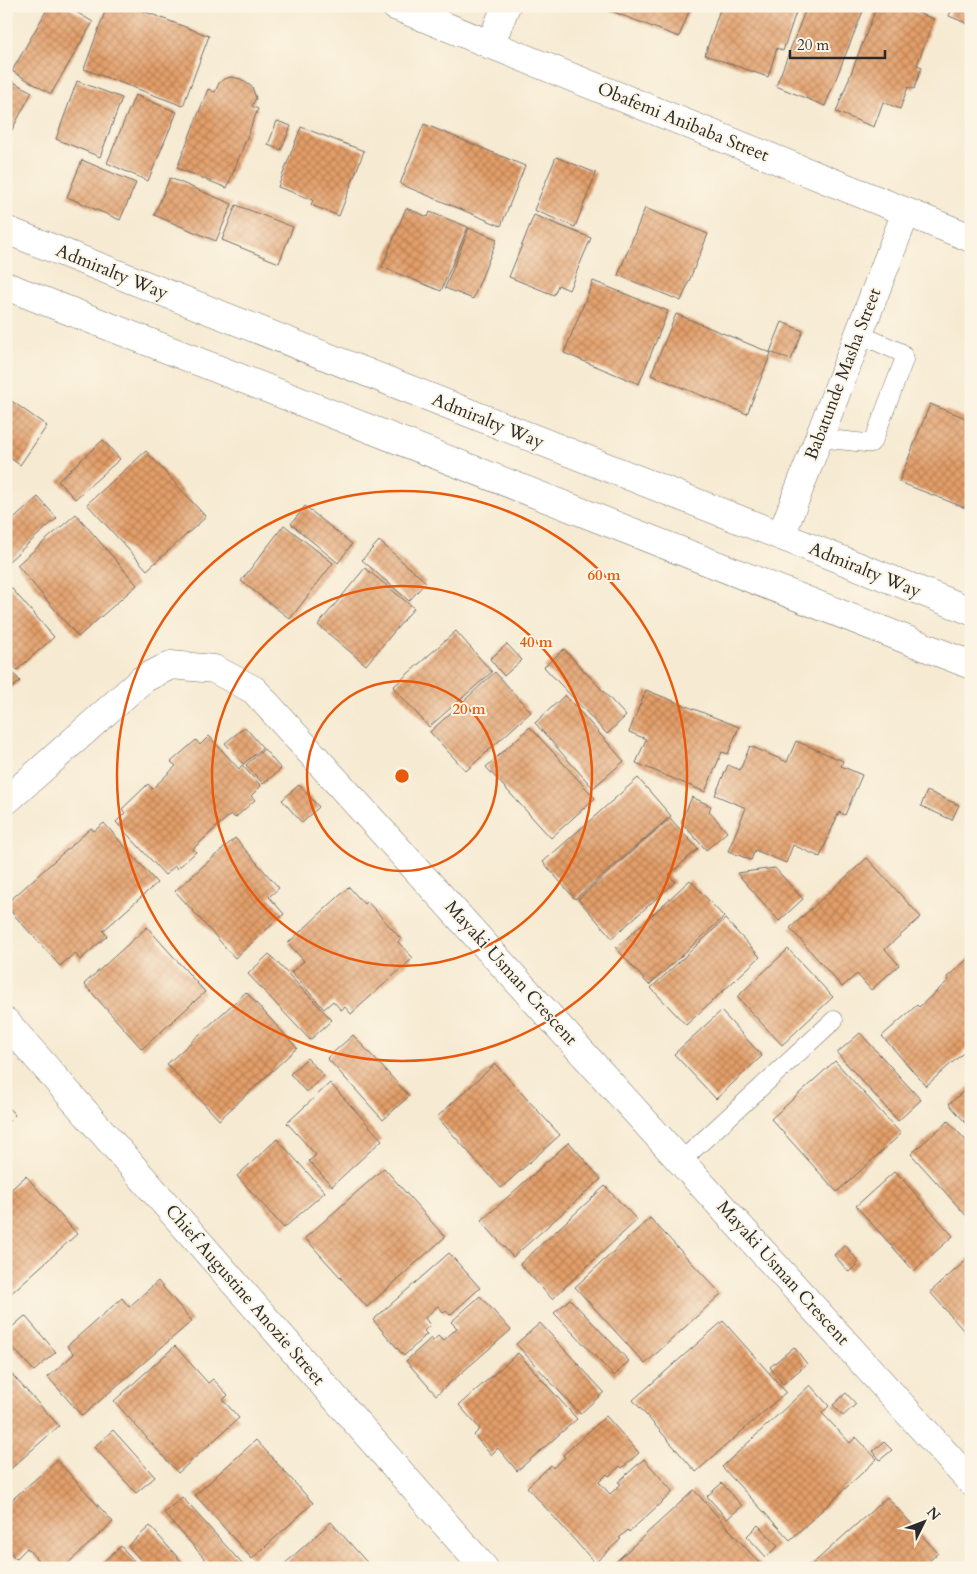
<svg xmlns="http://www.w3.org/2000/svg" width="977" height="1574" viewBox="0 0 977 1574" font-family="Cardo,serif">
<defs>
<pattern id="building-cross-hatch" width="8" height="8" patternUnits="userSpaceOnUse" patternTransform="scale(1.25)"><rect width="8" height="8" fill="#e39e69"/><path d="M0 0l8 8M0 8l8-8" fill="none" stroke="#b88157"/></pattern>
</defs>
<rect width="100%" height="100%" fill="#fcf5e5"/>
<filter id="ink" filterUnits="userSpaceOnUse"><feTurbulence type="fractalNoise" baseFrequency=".02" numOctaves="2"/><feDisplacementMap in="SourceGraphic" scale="10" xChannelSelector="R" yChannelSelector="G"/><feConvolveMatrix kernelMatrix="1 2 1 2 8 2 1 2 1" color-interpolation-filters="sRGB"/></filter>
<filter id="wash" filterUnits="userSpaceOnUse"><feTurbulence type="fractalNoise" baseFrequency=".0096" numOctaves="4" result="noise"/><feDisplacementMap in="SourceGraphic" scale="20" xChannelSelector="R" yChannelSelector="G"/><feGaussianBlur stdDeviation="1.12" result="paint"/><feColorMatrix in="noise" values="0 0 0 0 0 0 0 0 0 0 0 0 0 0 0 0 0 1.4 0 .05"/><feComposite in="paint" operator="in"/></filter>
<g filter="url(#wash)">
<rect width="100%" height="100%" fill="#f6ead2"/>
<g id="blocks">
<path fill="url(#building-cross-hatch)" d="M 49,6 L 66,6 L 93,22 L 51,94 L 12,71 Z
M 107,6 L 130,6 L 209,36 L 183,106 L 84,69 Z
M 598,6 L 691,6 L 679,37 Z
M 721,6 L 798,6 L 783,51 L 777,48 L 768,77 L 705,55 Z
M 807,6 L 865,6 L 825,106 L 776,86 Z
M 877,6 L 900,6 L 934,19 L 917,65 L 922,67 L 914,89 L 908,87 L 900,109 L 883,102 L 874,127 L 836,112 Z
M 953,6 L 971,6 L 971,25 L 949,16 Z
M 231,77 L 241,79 L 252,87 L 256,98 L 252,106 L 258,109 L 227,188 L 177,168 L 208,89 L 215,92 L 219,83 L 224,79 Z
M 6,78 L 32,92 L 6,141 Z
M 77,81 L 122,98 L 100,157 L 56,139 Z
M 135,95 L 177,112 L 148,181 L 107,163 Z
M 277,121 L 291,126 L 281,150 L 268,145 Z
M 424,124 L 525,166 L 501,226 L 400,184 Z
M 301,127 L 364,151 L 339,216 L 311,205 L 313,200 L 278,187 Z
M 556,157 L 596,173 L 575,227 L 534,210 Z
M 82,160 L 136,183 L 120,220 L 67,197 Z
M 170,178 L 232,204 L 216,241 L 154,215 Z
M 236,205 L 293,227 L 279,263 L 222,240 Z
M 406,208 L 428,217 L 430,212 L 468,227 L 441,291 L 382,267 Z
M 645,208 L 708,234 L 681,301 L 618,275 Z
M 534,215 L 591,238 L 569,290 L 558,285 L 554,295 L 509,277 Z
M 469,228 L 497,239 L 473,299 L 445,288 Z
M 593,281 L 668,311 L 639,384 L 564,353 Z
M 676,314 L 771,353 L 747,414 L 651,375 Z
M 782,322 L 803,331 L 791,360 L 770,352 Z
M 6,397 L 47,426 L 20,465 L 6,455 Z
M 930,404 L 971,420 L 971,510 L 899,482 Z
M 103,440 L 120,459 L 75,499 L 58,481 Z
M 146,451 L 206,517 L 147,570 L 87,504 Z
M 38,497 L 57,518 L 9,561 L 6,558 L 6,526 Z
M 305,506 L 352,544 L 338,563 L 291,524 Z
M 76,514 L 137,585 L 78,637 L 17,565 Z
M 284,525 L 333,563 L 290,619 L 241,581 Z
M 379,541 L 426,582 L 409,601 L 362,560 Z
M 365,568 L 414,608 L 366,665 L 318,625 Z
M 6,582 L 54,637 L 17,670 L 6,658 Z
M 456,631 L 492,672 L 429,727 L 393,687 Z
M 507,644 L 522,660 L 504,676 L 490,659 Z
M 564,649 L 626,716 L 607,734 L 544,667 Z
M 6,665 L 20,681 L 6,693 Z
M 495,672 L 531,712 L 466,771 L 430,732 Z
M 646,690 L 739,727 L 728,754 L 722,752 L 705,792 L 636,763 L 646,739 L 629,732 Z
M 565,695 L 624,761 L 593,788 L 535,723 Z
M 245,727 L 263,748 L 243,764 L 225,743 Z
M 530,727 L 595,798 L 551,838 L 486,767 Z
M 209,736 L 239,769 L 242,765 L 261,786 L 251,796 L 255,800 L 235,818 L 231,814 L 193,849 L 196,852 L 177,869 L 175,866 L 165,875 L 116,822 L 125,813 L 122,809 L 148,784 L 152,789 L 176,766 L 171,762 L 196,740 L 200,745 Z
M 796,741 L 843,761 L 841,766 L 862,775 L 845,815 L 839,812 L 820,857 L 793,845 L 786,863 L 755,850 L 751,860 L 728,851 L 746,808 L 715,795 L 728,765 L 740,770 L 750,746 L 787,762 Z
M 264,749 L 281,769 L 263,784 L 246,765 Z
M 638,778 L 671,816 L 575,899 L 543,862 Z
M 299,785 L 319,807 L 302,823 L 282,800 Z
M 927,791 L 959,805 L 952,820 L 921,806 Z
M 692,797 L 711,806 L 709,811 L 727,832 L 706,850 L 681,822 Z
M 670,818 L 698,849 L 669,875 L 675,882 L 612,938 L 578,899 Z
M 104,823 L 157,883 L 103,931 L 107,936 L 80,960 L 75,953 L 60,966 L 6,906 L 6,904 L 91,828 L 94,831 Z
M 235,838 L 279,888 L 269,897 L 284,914 L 235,958 L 175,891 Z
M 867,858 L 921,917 L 885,949 L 899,965 L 871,990 L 857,974 L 842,987 L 790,928 Z
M 775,868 L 803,899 L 779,921 L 737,873 Z
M 690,880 L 724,917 L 649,985 L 616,948 Z
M 349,887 L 364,904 L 367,901 L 401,939 L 398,942 L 413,958 L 351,1014 L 345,1007 L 341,1010 L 333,1001 L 324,1009 L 291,972 L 304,961 L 288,943 Z
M 725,919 L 760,957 L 686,1025 L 651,988 Z
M 147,927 L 205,992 L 142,1049 L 84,984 Z
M 788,949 L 833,997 L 782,1045 L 737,997 Z
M 269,954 L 332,1020 L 310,1040 L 248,974 Z
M 971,956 L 971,1046 L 926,1086 L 882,1036 L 917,1005 L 919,1007 L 949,980 L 947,977 Z
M 246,992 L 297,1048 L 219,1120 L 167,1064 Z
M 721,1011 L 762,1056 L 716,1099 L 674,1054 Z
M 860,1033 L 921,1100 L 898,1121 L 837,1053 Z
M 353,1035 L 409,1096 L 383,1120 L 327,1058 Z
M 307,1058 L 324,1076 L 306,1092 L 290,1074 Z
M 835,1061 L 901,1134 L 837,1192 L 771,1119 Z
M 495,1064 L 560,1135 L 501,1188 L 437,1117 Z
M 330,1083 L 382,1140 L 332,1186 L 309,1161 L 316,1155 L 287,1123 Z
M 971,1085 L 971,1129 L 949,1104 Z
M 6,1105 L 15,1115 L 6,1124 Z
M 948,1121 L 971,1146 L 971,1221 L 911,1154 Z
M 277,1139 L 325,1192 L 284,1228 L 237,1176 Z
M 569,1142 L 601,1179 L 513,1257 L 481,1221 Z
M 384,1168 L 445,1237 L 367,1307 L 305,1238 Z
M 895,1171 L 953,1236 L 914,1271 L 856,1206 Z
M 26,1176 L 77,1234 L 8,1296 L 6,1295 L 6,1194 Z
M 605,1186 L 637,1220 L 552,1299 L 520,1264 Z
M 650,1218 L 721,1294 L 645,1364 L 575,1287 Z
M 845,1245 L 859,1262 L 849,1272 L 834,1255 Z
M 449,1253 L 480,1288 L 450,1315 L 446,1311 L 444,1313 L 438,1306 L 425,1318 L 430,1325 L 424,1331 L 427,1334 L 404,1356 L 373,1320 Z
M 971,1256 L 971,1339 L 930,1292 Z
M 158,1281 L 192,1321 L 82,1416 L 48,1377 L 74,1354 L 67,1346 L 122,1298 L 129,1307 Z
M 480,1296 L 511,1330 L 436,1395 L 406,1361 L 431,1338 L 433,1341 L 438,1336 L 443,1341 L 457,1328 L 451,1322 Z
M 570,1299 L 629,1361 L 614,1376 L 554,1313 Z
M 25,1316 L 56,1352 L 34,1371 L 6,1340 L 6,1332 Z
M 723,1321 L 786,1392 L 696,1472 L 633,1400 Z
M 540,1323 L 604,1392 L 580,1414 L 516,1344 Z
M 175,1346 L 208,1383 L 213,1379 L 228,1395 L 223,1400 L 239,1418 L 178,1473 L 114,1401 Z
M 794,1347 L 807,1364 L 783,1384 L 770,1367 Z
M 518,1353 L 577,1419 L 517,1471 L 498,1448 L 491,1455 L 474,1435 L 480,1429 L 459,1405 Z
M 6,1368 L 59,1426 L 6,1473 Z
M 810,1385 L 829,1406 L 822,1413 L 850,1443 L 856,1437 L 877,1459 L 790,1540 L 722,1467 Z
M 846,1393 L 856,1404 L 843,1416 L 833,1405 Z
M 606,1416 L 639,1453 L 622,1468 L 620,1466 L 609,1476 L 607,1474 L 599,1482 L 610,1494 L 621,1484 L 618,1482 L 644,1459 L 673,1492 L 629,1532 L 628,1530 L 619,1538 L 621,1539 L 595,1563 L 527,1487 L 551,1465 L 553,1468 L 565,1457 L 563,1455 Z
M 113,1430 L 155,1477 L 136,1493 L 94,1447 Z
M 256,1440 L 313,1503 L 252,1559 L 195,1495 Z
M 884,1442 L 892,1450 L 880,1460 L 873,1451 Z
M 57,1460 L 113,1522 L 63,1568 L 45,1568 L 27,1548 L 16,1559 L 6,1548 L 6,1505 Z
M 722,1483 L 742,1506 L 727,1519 L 707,1496 Z
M 694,1490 L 763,1567 L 761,1568 L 609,1568 Z
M 182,1497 L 244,1566 L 243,1568 L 213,1568 L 164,1513 Z
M 887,1497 L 938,1553 L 922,1568 L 808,1568 Z
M 331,1522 L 372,1568 L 280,1568 Z
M 758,1525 L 778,1546 L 766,1557 L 747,1536 Z
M 150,1526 L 187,1568 L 148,1568 L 128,1546 Z
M 121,1546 L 140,1568 L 96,1568 Z"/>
</g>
</g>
<g filter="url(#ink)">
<use href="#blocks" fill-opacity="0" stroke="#726e65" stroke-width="1"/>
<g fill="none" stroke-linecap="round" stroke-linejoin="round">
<defs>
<path id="lane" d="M 819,438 L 866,443 L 871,443 L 874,439 L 904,360 L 903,355 L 900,352 L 859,334
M 681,1161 L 834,1020"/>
<path id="street" d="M 395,6 L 971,238
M 490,45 L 506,6
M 781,536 L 906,212
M 6,801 L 143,679 L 171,665 L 214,669 L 254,690 L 971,1482
M 6,1022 L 484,1568"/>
<path id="primary" d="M 6,230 L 971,611
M 6,286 L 971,665"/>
</defs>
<use href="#lane" stroke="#726e65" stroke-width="19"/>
<use href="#street" stroke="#726e65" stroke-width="29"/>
<use href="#primary" stroke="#726e65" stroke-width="29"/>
<use href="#lane" stroke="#fff" stroke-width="18"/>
<use href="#street" stroke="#fff" stroke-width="28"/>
<use href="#primary" stroke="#fff" stroke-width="28"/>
</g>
</g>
<g fill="none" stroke="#e8590c" stroke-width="2.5">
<circle cx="402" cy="776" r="95"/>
<circle cx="402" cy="776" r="190"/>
<circle cx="402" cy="776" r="285"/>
</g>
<g text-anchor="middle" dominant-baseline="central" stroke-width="4" stroke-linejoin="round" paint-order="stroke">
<g font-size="18" fill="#2b2b2b" stroke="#fcf5e5">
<text transform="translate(683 122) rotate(22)">Obafemi Anibaba Street</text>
<text transform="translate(112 272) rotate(22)">Admiralty Way</text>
<text transform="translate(843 374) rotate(-69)">Babatunde Masha Street</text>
<text transform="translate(488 421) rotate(22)">Admiralty Way</text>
<text transform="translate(865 570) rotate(22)">Admiralty Way</text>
<text transform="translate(511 973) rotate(48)">Mayaki Usman Crescent</text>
<text transform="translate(783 1273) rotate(48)">Mayaki Usman Crescent</text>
<text transform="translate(245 1295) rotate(49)">Chief Augustine Anozie Street</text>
</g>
</g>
<circle cx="402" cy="776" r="8" fill="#e8590c" stroke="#fcf5e5" stroke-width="2.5"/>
<g font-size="15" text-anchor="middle" font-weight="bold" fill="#e8590c" stroke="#fcf5e5" stroke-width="4" stroke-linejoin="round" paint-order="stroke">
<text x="604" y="580">60 m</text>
<text x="536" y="647">40 m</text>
<text x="469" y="714">20 m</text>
</g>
<rect width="977" height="1574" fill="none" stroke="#fcf5e5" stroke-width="25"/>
<g transform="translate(924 1522) rotate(48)" stroke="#fcf5e5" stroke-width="4" paint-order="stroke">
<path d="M0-4L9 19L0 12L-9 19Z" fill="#2b2b2b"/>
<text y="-8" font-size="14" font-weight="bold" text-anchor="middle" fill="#2b2b2b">N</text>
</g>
<path d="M790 50v8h95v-8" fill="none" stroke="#2b2b2b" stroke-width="2.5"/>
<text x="797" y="50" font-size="15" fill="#2b2b2b" stroke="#fcf5e5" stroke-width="4" paint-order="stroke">20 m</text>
</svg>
